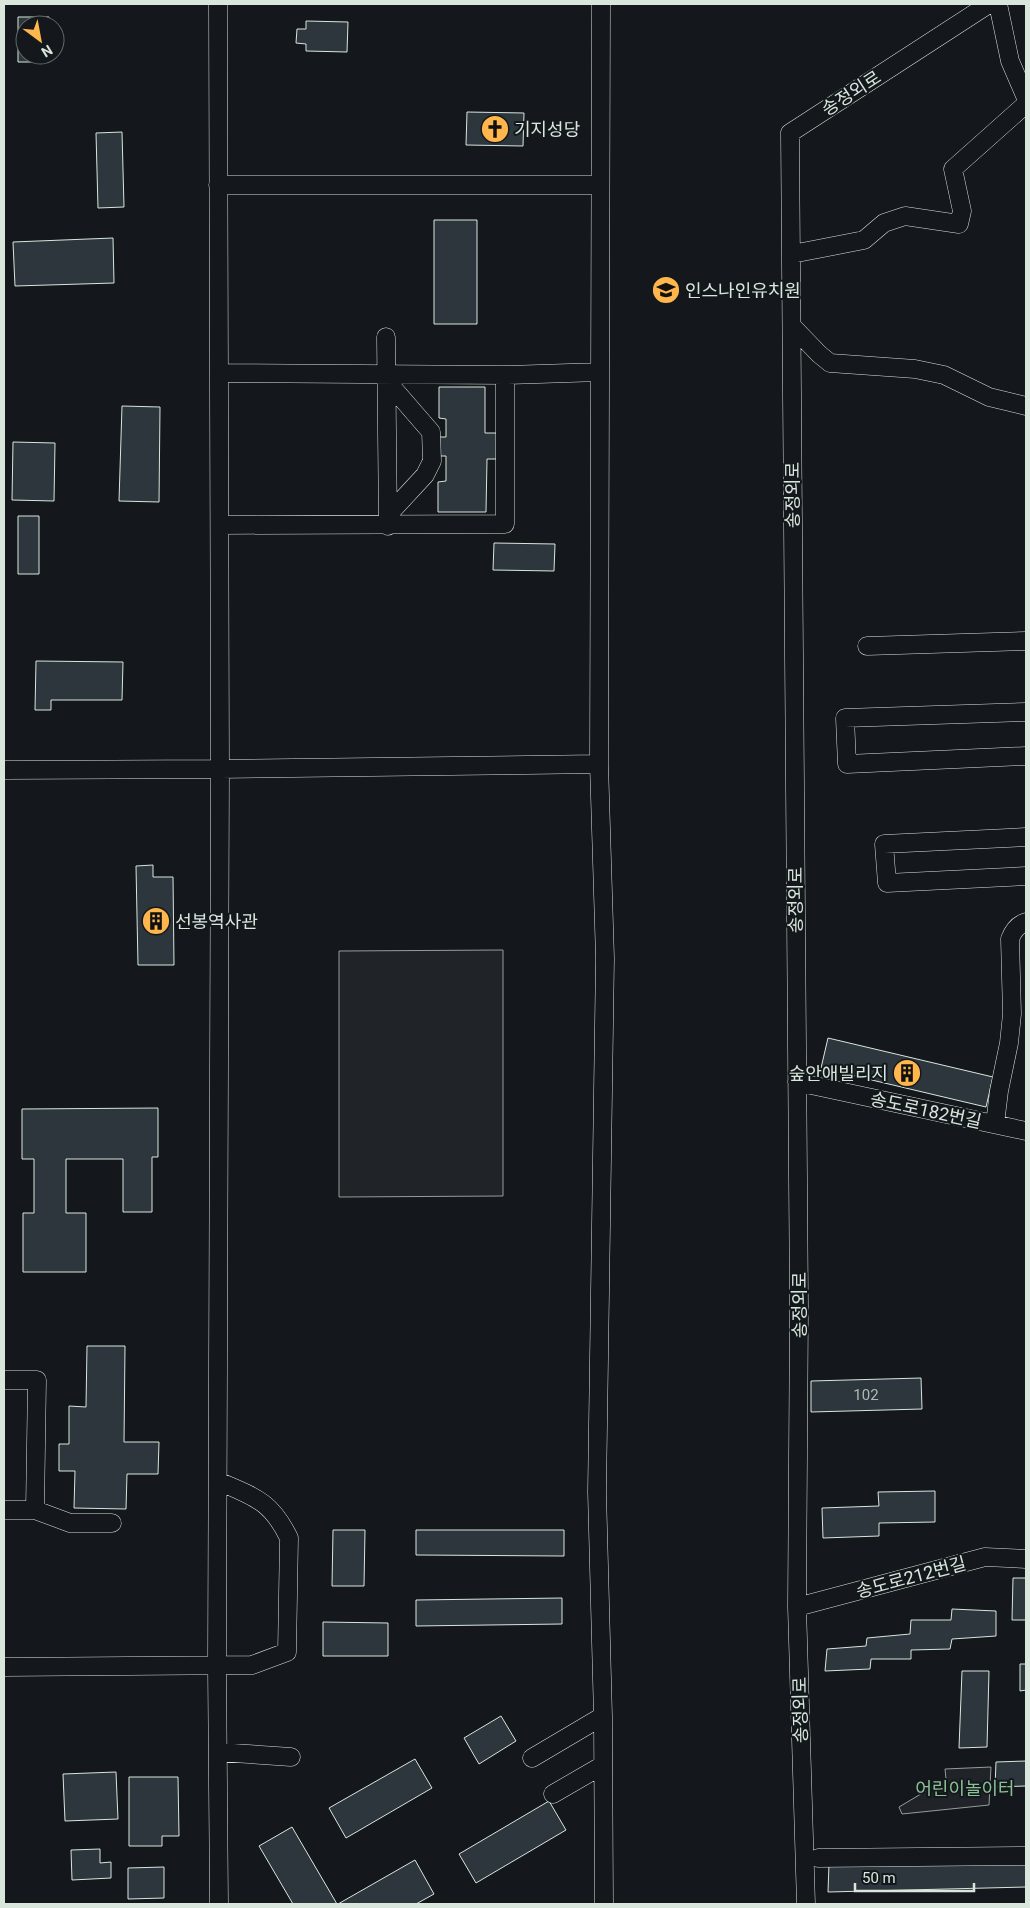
<svg xmlns="http://www.w3.org/2000/svg" width="1030" height="1908" viewBox="0 0 1030 1908" font-family="Roboto,'Noto Sans KR',sans-serif">
<rect width="100%" height="100%" fill="#14181c"/>
<path fill="#202428" stroke="#939e99" d="M 503,950 L 503,1196 L 339,1197 L 339,951 Z
M 991,1767 L 989,1805 L 902,1814 L 899,1807 L 946,1779 L 945,1769 Z"/>
<path fill="#2c363c" stroke="#d8e6dc" d="M 18,17 L 49,17 L 49,25 L 25,25 L 25,55 L 49,55 L 49,62 L 18,62 Z
M 306,21 L 348,22 L 347,52 L 306,51 L 306,44 L 296,43 L 297,29 L 306,29 Z
M 467,112 L 524,113 L 523,146 L 466,145 Z
M 122,132 L 124,207 L 98,208 L 96,133 Z
M 434,220 L 477,220 L 477,324 L 434,324 Z
M 113,238 L 114,283 L 15,286 L 13,242 Z
M 439,387 L 485,387 L 485,433 L 498,433 L 498,459 L 487,459 L 486,512 L 438,512 L 438,482 L 446,481 L 446,456 L 425,456 L 425,437 L 446,437 L 446,419 L 439,418 Z
M 122,406 L 160,407 L 159,502 L 119,501 Z
M 13,442 L 55,443 L 54,501 L 12,500 Z
M 18,516 L 39,516 L 39,574 L 18,574 Z
M 494,543 L 555,544 L 554,571 L 493,570 Z
M 36,661 L 123,662 L 122,700 L 51,700 L 51,710 L 35,710 Z
M 153,865 L 153,877 L 173,877 L 174,965 L 138,965 L 136,866 Z
M 828,1038 L 993,1077 L 986,1107 L 821,1068 Z
M 158,1108 L 158,1157 L 152,1157 L 152,1212 L 123,1212 L 123,1159 L 66,1159 L 66,1213 L 86,1213 L 86,1272 L 23,1272 L 23,1213 L 34,1213 L 34,1159 L 22,1159 L 22,1109 Z
M 87,1346 L 125,1346 L 124,1442 L 159,1442 L 158,1474 L 127,1474 L 126,1509 L 74,1508 L 75,1471 L 59,1471 L 59,1444 L 69,1444 L 69,1406 L 86,1407 Z
M 921,1378 L 922,1409 L 811,1412 L 811,1381 Z
M 935,1491 L 935,1522 L 879,1523 L 879,1536 L 823,1538 L 822,1508 L 879,1506 L 878,1492 Z
M 333,1530 L 365,1530 L 364,1586 L 332,1586 Z
M 416,1530 L 564,1530 L 564,1556 L 416,1555 Z
M 1013,1578 L 1026,1578 L 1026,1620 L 1012,1620 Z
M 562,1598 L 562,1624 L 416,1626 L 416,1600 Z
M 952,1609 L 996,1611 L 996,1636 L 952,1639 L 950,1649 L 911,1650 L 911,1659 L 871,1659 L 870,1669 L 825,1671 L 827,1649 L 866,1646 L 867,1638 L 910,1634 L 911,1620 L 951,1620 Z
M 323,1622 L 388,1623 L 388,1656 L 323,1656 Z
M 1020,1664 L 1026,1664 L 1026,1690 L 1020,1691 Z
M 962,1671 L 989,1671 L 987,1747 L 959,1748 Z
M 501,1716 L 516,1741 L 479,1764 L 464,1738 Z
M 415,1759 L 432,1788 L 346,1838 L 329,1808 Z
M 1026,1761 L 1026,1786 L 995,1787 L 996,1762 Z
M 116,1772 L 118,1819 L 65,1821 L 63,1774 Z
M 129,1777 L 178,1777 L 179,1836 L 162,1836 L 162,1846 L 129,1846 Z
M 549,1801 L 566,1830 L 476,1883 L 459,1854 Z
M 292,1827 L 337,1904 L 293,1904 L 259,1846 Z
M 100,1849 L 100,1863 L 111,1862 L 111,1878 L 72,1880 L 71,1850 Z
M 1026,1859 L 1026,1887 L 828,1892 L 829,1864 Z
M 415,1860 L 434,1894 L 416,1904 L 338,1904 Z
M 164,1867 L 164,1898 L 128,1899 L 128,1868 Z"/>
<g fill="none" stroke-linecap="round" stroke-linejoin="round">
<defs>
<path id="minor" d="M 218,4 L 220,769 L 217,1666 L 219,1904
M 601,4 L 599,764 L 605,958 L 597,1492 L 603,1716 L 604,1904
M 998,4 L 1010,61 L 1026,98
M 218,185 L 600,185
M 792,254 L 864,240 L 884,223 L 905,216 L 959,224 L 962,211 L 953,169 L 1026,104
M 793,327 L 819,354 L 830,363 L 915,369 L 944,375 L 989,397 L 1026,406
M 386,337 L 388,526
M 219,373 L 505,375 L 505,524 L 220,525
M 505,375 L 600,372
M 386,380 L 431,432 L 432,461 L 425,475 L 388,515
M 867,646 L 1026,641
M 1026,712 L 845,718 L 847,764 L 1026,756
M 4,770 L 220,769 L 599,764
M 1026,837 L 884,844 L 887,883 L 1026,876
M 797,1082 L 1026,1131
M 995,1124 L 999,1091 L 1009,1043 L 1012,1014 L 1010,939 C 1013,931 1017,925 1026,922
M 4,1380 L 37,1380 L 35,1510 L 4,1510
M 35,1510 L 70,1523 L 112,1523
M 797,1607 L 985,1557 L 1026,1559
M 4,1667 L 252,1665 L 287,1652 L 289,1538 C 271,1501 255,1497 218,1481
M 218,1752 L 291,1757
M 532,1758 L 603,1716
M 553,1794 L 603,1765
M 818,1858 L 1026,1856
M 806,1904 L 797,1607 L 799,1308 L 790,133 L 989,4"/>
</defs>
<use href="#minor" stroke="#d8e6dc" stroke-width="19"/>
<use href="#minor" stroke="#14181c" stroke-width="18"/>
</g>
<defs>
<symbol id="church-disc" viewBox="-11 -11 22 22"><circle r="9.5" fill="#ffb74d" stroke="#14181c"/><path d="M-1.2-6h2.4v3.5h3.3v2.4h-3.3V6h-2.4V-.1h-3.3v-2.4h3.3Z" fill="#111"/></symbol>
<symbol id="school-disc" viewBox="-11 -11 22 22"><circle r="9.5" fill="#ffb74d" stroke="#14181c"/><path d="M0-5L7-2L0 1L-7-2ZM-4 1L0 2.5L4 1V4Q0 6-4 4Z" fill="#111"/></symbol>
<symbol id="building-disc" viewBox="-11 -11 22 22"><circle r="9.5" fill="#ffb74d" stroke="#14181c"/><path d="M-4-6H4V6H1V3H-1V6H-4ZM-2.5-4.3h1.7v1.8h-1.7ZM.8-4.3h1.7v1.8H.8ZM-2.5-1h1.7V.8h-1.7ZM.8-1h1.7V.8H.8Z" fill="#111"/></symbol>
</defs>
<g fill-rule="evenodd">
<use href="#church-disc" x="479" y="113" width="32" height="32"/>
<use href="#school-disc" x="650" y="274" width="32" height="32"/>
<use href="#building-disc" x="140" y="905" width="32" height="32"/>
<use href="#building-disc" x="891" y="1057" width="32" height="32"/>
</g>
<g text-anchor="middle" dominant-baseline="central" stroke-width="4" stroke-linejoin="round" paint-order="stroke">
<g font-size="15" fill="#adbab4">
<text x="866" y="1395">102</text>
</g>
<g font-size="18" fill="#d8e6dc" stroke="#14181c">
<text transform="translate(851 93) rotate(-33)">송정외로</text>
<text transform="translate(792 495) rotate(-90)">송정외로</text>
<text transform="translate(795 900) rotate(-90)">송정외로</text>
<text transform="translate(926 1110) rotate(12)">송도로182번길</text>
<text transform="translate(799 1305) rotate(-90)">송정외로</text>
<text transform="translate(911 1577) rotate(-15)">송도로212번길</text>
<text transform="translate(800 1710) rotate(-91)">송정외로</text>
</g>
<g font-size="18" fill="#d8e6dc" stroke="#14181c" text-anchor="start">
<text x="514" y="129">기지성당</text>
<text x="685" y="290">인스나인유치원</text>
<text x="175" y="921">선봉역사관</text>
<text x="888" y="1073" text-anchor="end">숲안애빌리지</text>
</g>
<g font-size="18" fill="#8ac095" stroke="#14181c">
<text x="965" y="1788">어린이놀이터</text>
</g>
</g>
<rect width="1030" height="1908" fill="none" stroke="#d8e6dc" stroke-width="10"/>
<g transform="translate(40 40) rotate(148)"><circle r="24" fill="#14181c" stroke="#626a69"/>
<path d="M0-4L9 19L0 12L-9 19Z" fill="#ffb74d"/>
<text y="-8" font-size="14" font-weight="bold" text-anchor="middle" fill="#d8e6dc">N</text>
</g>
<path d="M855 1883v8h119v-8" fill="none" stroke="#d8e6dc" stroke-width="2.5"/>
<text x="862" y="1883" font-size="15" fill="#d8e6dc" stroke="#14181c" stroke-width="4" paint-order="stroke">50 m</text>
</svg>
